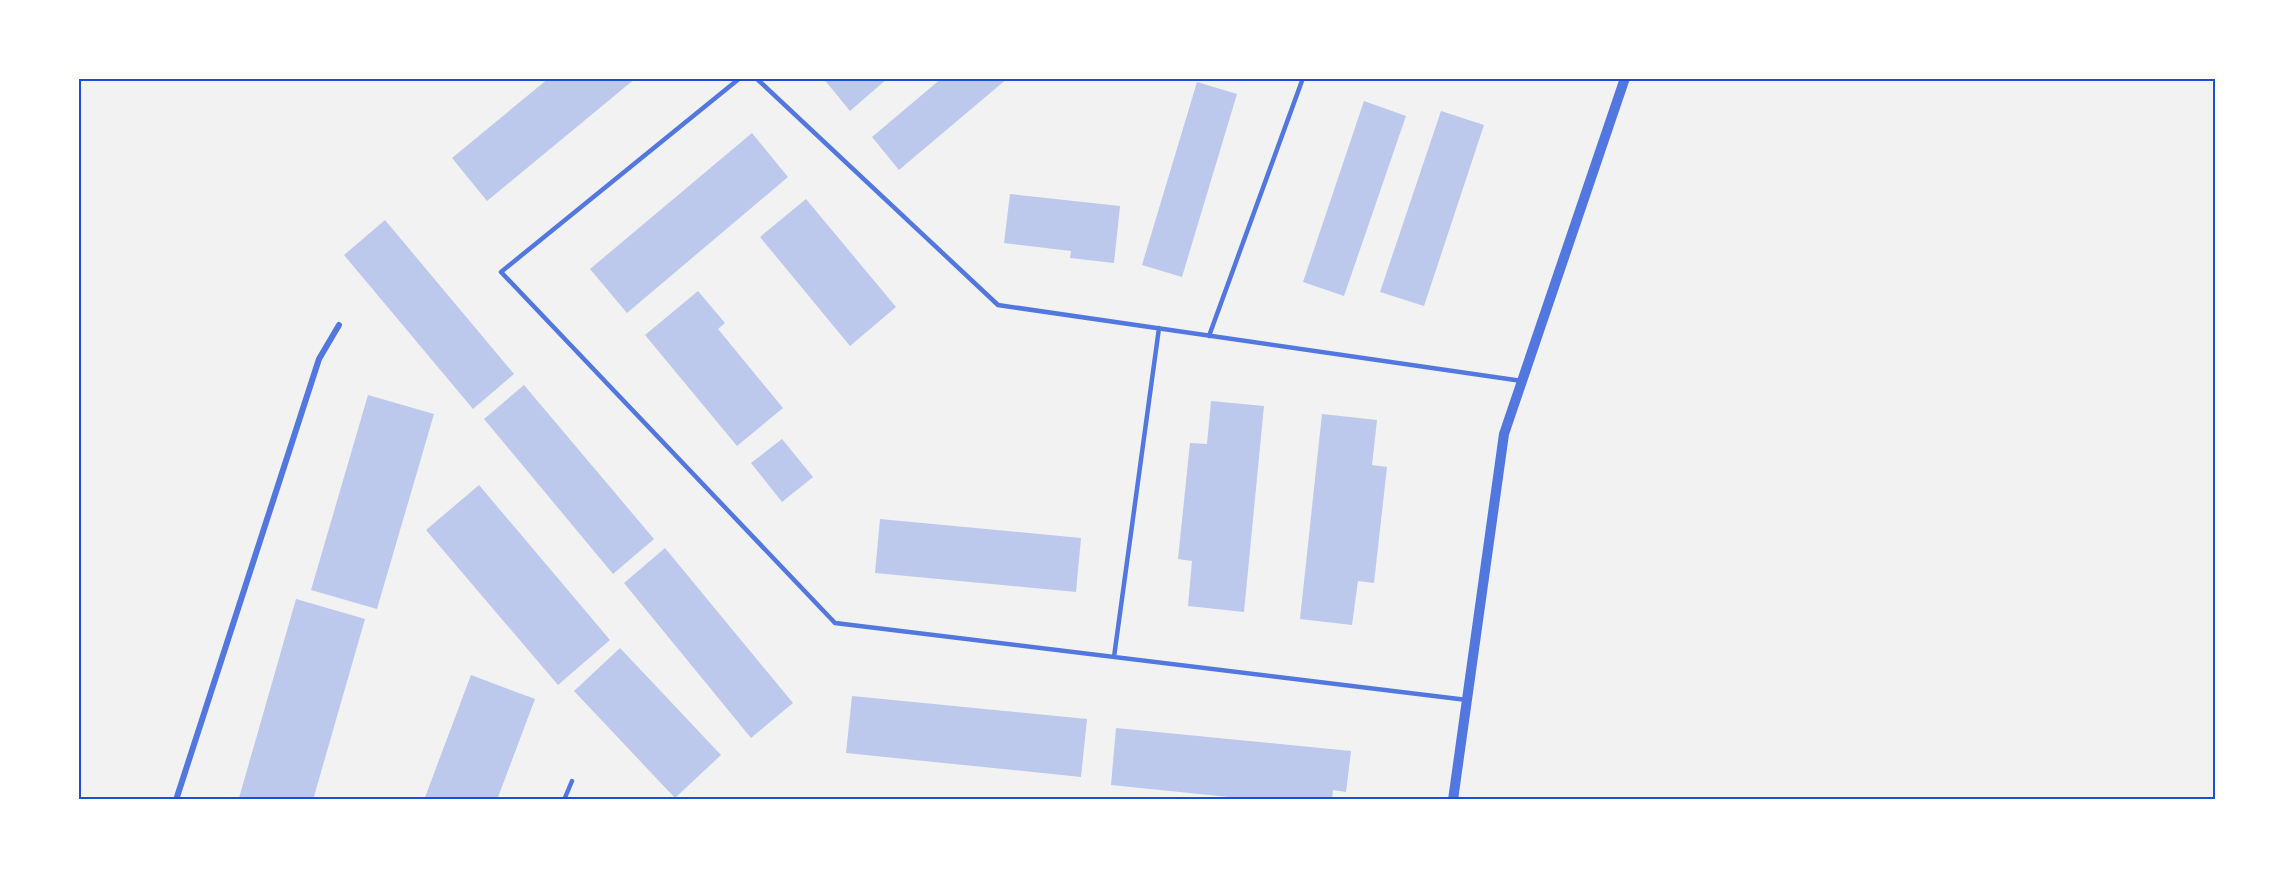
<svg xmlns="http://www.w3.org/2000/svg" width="2294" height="878" viewBox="0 0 2294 878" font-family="'DejaVu Sans',sans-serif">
<rect width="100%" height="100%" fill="#f2f2f2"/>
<path fill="#bdc9ec" d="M 549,78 L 636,78 L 487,201 L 452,158 Z
M 823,78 L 888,78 L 850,111 Z
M 942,78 L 1008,78 L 899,170 L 872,137 Z
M 1197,82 L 1237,94 L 1182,277 L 1142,265 Z
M 1364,101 L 1406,116 L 1344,296 L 1303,282 Z
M 1441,111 L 1484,125 L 1424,306 L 1380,292 Z
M 752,133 L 788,177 L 627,313 L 590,269 Z
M 1010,194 L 1120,206 L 1114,263 L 1070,258 L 1071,251 L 1004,243 Z
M 806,199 L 896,307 L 850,346 L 760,237 Z
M 385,220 L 514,374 L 473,409 L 344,255 Z
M 698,291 L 725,323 L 718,329 L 783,408 L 737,446 L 645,335 Z
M 524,385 L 654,539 L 613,574 L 484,419 Z
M 368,395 L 434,414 L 377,609 L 311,590 Z
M 1211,401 L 1264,406 L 1244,612 L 1188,606 L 1192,561 L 1178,559 L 1190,443 L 1207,444 Z
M 1322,414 L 1377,420 L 1372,465 L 1387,467 L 1374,583 L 1358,581 L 1352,625 L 1300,619 Z
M 782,439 L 813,477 L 782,502 L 751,463 Z
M 479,485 L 610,640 L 558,685 L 426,530 Z
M 880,519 L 1081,538 L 1076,592 L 875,573 Z
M 665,548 L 793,703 L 751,738 L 624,583 Z
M 296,599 L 365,619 L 313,800 L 245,800 L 239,798 Z
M 620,648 L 721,755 L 675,798 L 574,691 Z
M 471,675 L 535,699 L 497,800 L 424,800 Z
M 852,696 L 1087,719 L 1081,777 L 846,753 Z
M 1116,728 L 1351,751 L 1346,792 L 1333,790 L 1332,800 L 1258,800 L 1111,785 Z"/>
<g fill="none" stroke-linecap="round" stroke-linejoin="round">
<path stroke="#5277de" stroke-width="4.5" d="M 740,78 L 501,272 L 835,623 L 1467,700
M 756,78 L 998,305 L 1522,381
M 1209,336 L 1303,78
M 1114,657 L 1159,328
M 564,800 L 572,781"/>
<path stroke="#5277de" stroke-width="6" d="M 176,800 L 319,359 L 339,325"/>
<path stroke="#5277de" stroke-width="10" d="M 1453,800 L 1504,434 L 1625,78"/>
</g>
<rect width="2294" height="878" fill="none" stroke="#ffffff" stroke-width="159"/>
<rect x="80" y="80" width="2134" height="718" fill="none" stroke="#1d4ed8" stroke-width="2"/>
</svg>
